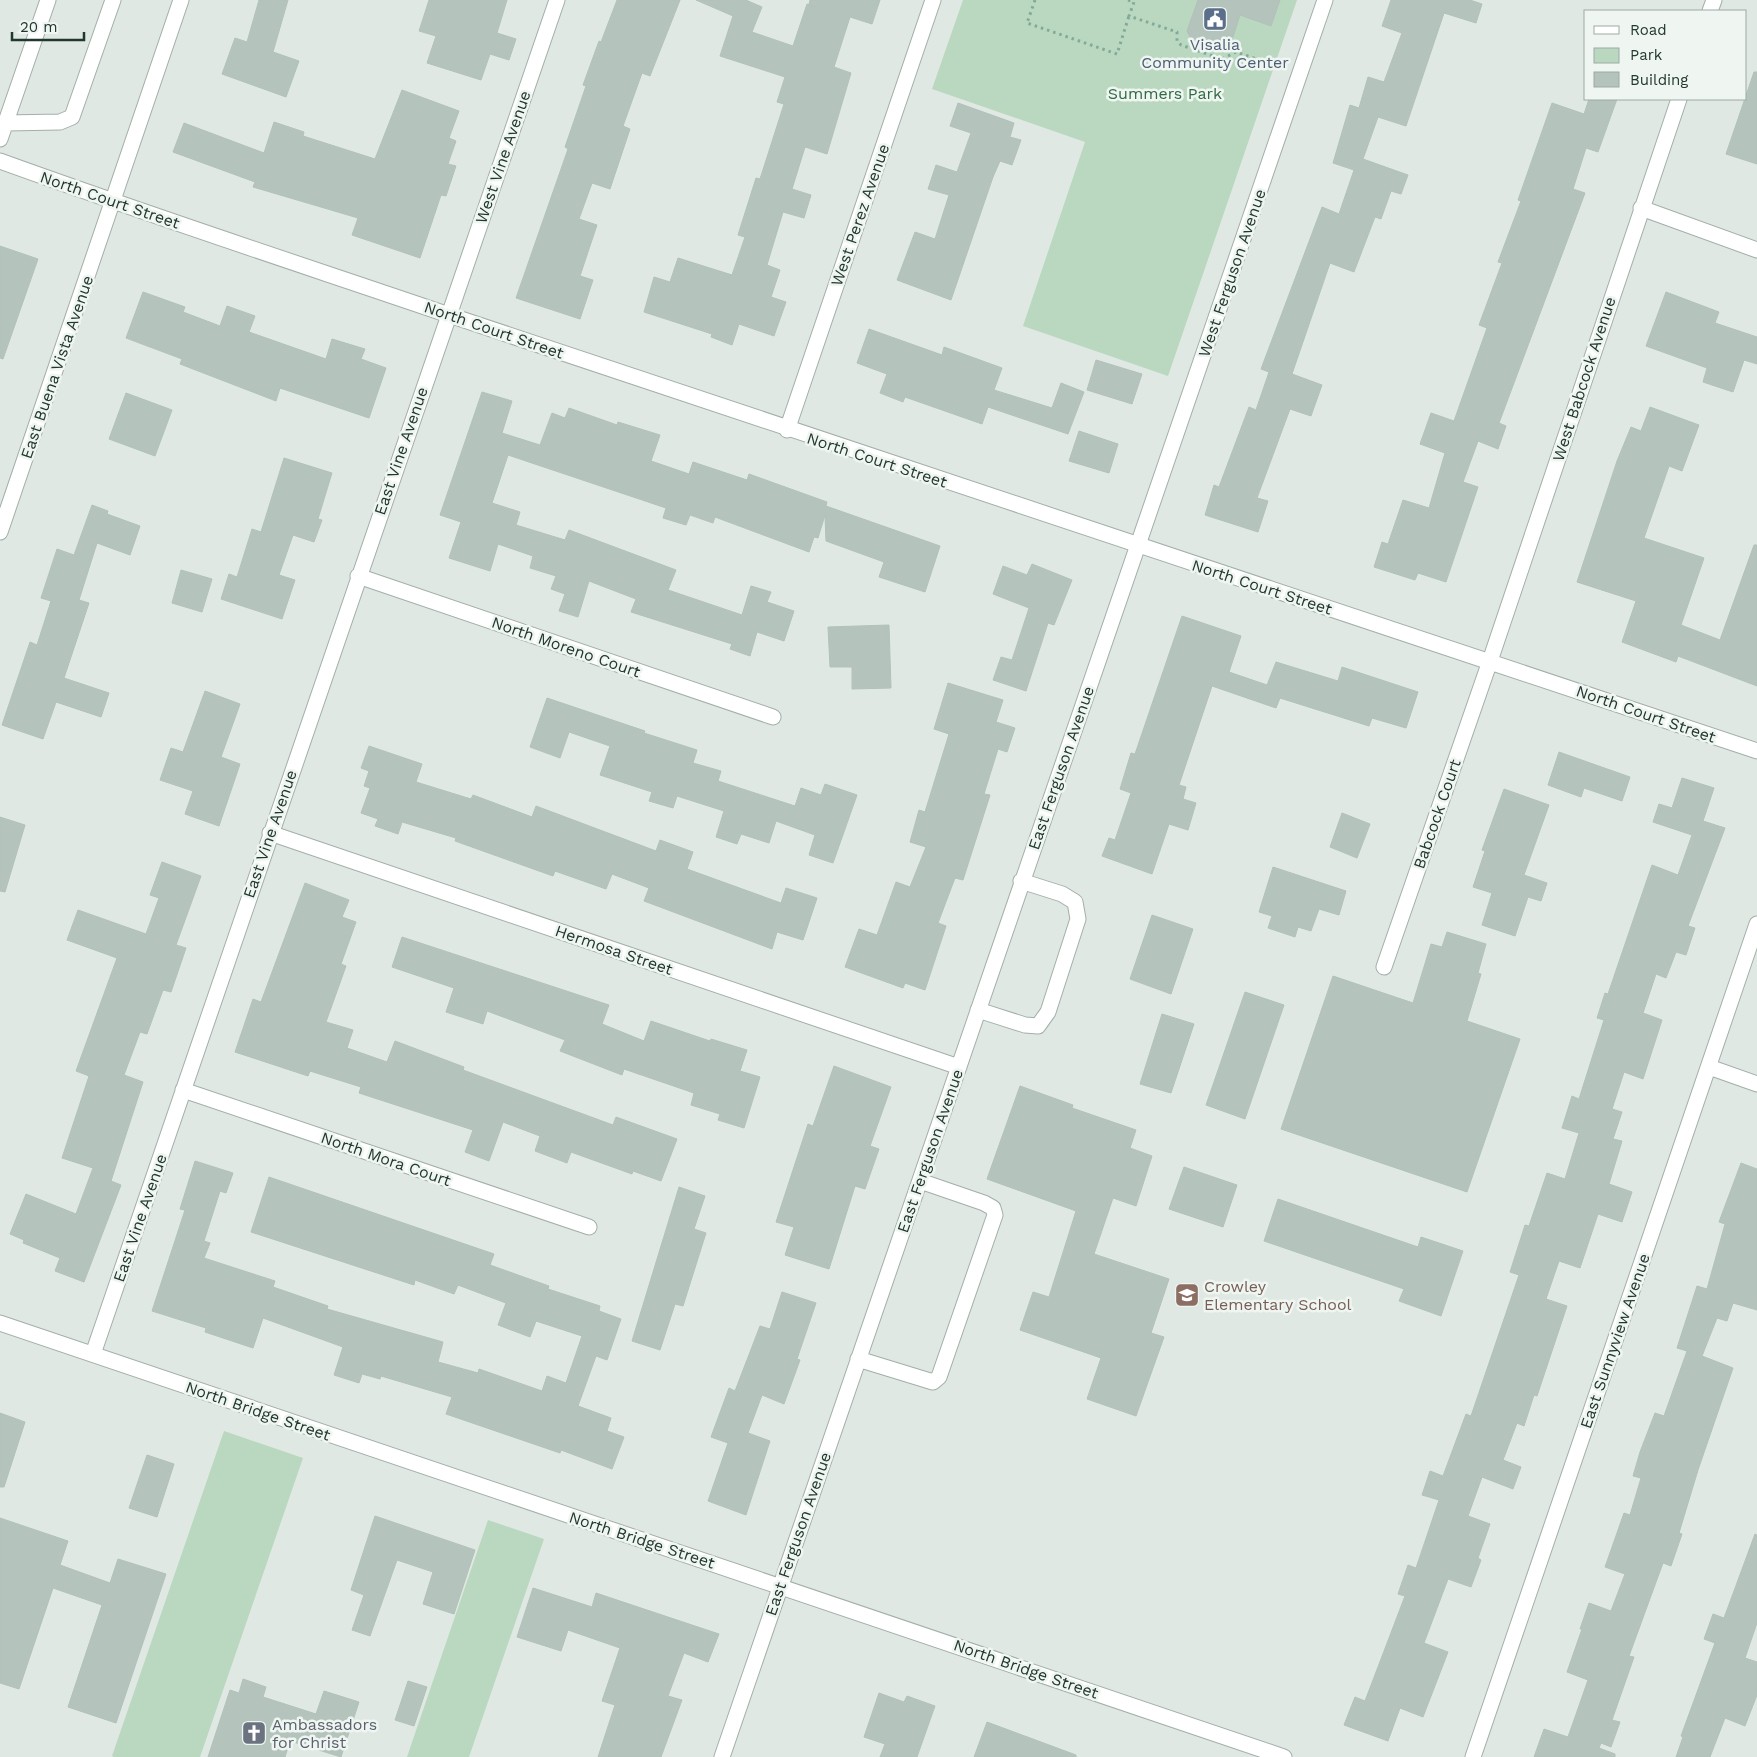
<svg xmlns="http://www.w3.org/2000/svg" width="1757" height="1757" viewBox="0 0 1757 1757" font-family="'Work Sans',sans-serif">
<rect width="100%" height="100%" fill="#dfe8e3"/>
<path fill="#b9d8bf" d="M 963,0 L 1297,0 L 1168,376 L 1023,326 L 1085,142 L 932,89 Z
M 224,1431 L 303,1458 L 200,1757 L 114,1757 L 112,1756 Z
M 488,1520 L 544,1539 L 469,1757 L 407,1757 Z"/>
<path fill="#b4c3bc" stroke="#b2c1ba" d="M 259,0 L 288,0 L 273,52 L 299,61 L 286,97 L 222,74 L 235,38 L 247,42 Z
M 429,0 L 507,0 L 497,33 L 516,39 L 509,60 L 490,54 L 481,80 L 427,63 L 436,36 L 419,31 Z
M 617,0 L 680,0 L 650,76 L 642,73 L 623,126 L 630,129 L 610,189 L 592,183 L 579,219 L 597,225 L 580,276 L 593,280 L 580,319 L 516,298 L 568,149 L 565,147 L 586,86 L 583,85 L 599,41 L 601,42 Z
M 696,0 L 746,0 L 762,7 L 752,32 L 793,46 L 807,4 L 816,7 L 809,4 L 810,0 L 880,0 L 872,24 L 850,17 L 834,67 L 851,73 L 827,154 L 805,147 L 792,189 L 811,195 L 804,218 L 783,212 L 770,255 L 767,265 L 780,270 L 771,297 L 786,302 L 774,336 L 739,324 L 732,345 L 711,337 L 712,334 L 644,312 L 654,277 L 670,282 L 678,258 L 732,275 L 745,237 L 738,235 L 756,178 L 760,179 L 784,104 L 777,102 L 785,77 L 720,56 L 733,16 Z
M 1198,0 L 1280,0 L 1271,26 L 1240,15 L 1233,37 L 1228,35 L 1224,47 L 1217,51 L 1193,43 L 1187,31 Z
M 1391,0 L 1470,0 L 1482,4 L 1476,23 L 1444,13 L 1406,126 L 1378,117 L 1363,159 L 1408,175 L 1401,194 L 1391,191 L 1381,219 L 1375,217 L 1354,272 L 1330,263 L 1292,374 L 1322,385 L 1311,416 L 1290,409 L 1257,498 L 1268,501 L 1258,532 L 1205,515 L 1214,485 L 1219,487 L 1249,407 L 1256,410 L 1269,372 L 1261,369 L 1322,207 L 1339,214 L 1354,170 L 1333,163 L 1350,105 L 1359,108 L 1368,77 L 1384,82 L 1402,33 L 1382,26 Z
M 1754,72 L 1757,72 L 1757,164 L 1726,154 Z
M 402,90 L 459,111 L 449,138 L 456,141 L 448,164 L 456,166 L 446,196 L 441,195 L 420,258 L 352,235 L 358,218 L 253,187 L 255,182 L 173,152 L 184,123 L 264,153 L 274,122 L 304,132 L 303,136 L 375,159 Z
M 1589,99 L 1617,99 L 1598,152 L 1586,148 L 1573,189 L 1585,193 L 1499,423 L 1506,426 L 1498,449 L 1478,441 L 1463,482 L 1478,487 L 1446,582 L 1418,573 L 1415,580 L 1374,567 L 1382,542 L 1388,544 L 1403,500 L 1429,508 L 1445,453 L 1420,444 L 1431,413 L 1454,421 L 1487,328 L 1479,325 L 1502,263 L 1498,262 L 1521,201 L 1518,200 L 1552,103 L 1584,114 Z
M 958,103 L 1014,123 L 1010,137 L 1021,140 L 1012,165 L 1000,161 L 993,177 L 951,300 L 897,280 L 915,232 L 935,239 L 949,195 L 928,189 L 936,165 L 957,172 L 971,133 L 950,126 Z
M 0,246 L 38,259 L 3,359 L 0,358 Z
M 143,292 L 185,307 L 183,312 L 220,326 L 227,306 L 255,316 L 249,332 L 326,359 L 332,339 L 365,349 L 361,359 L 386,368 L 369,418 L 280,388 L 276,401 L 180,364 L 182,359 L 126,338 Z
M 1666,292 L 1719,312 L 1715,323 L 1757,337 L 1757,364 L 1744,360 L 1733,392 L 1703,382 L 1707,368 L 1646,346 Z
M 869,329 L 942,355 L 944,347 L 1002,368 L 994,390 L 1052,408 L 1061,383 L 1084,392 L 1068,434 L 988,407 L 982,424 L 905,397 L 903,402 L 880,393 L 887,374 L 857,363 Z
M 1096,360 L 1142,374 L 1132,404 L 1087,390 Z
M 482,392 L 512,401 L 502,433 L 540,445 L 552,413 L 565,418 L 569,408 L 617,425 L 618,422 L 660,435 L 651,461 L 689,474 L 693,462 L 747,480 L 749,474 L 827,502 L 826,506 L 940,546 L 925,592 L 879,577 L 884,562 L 826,541 L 825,515 L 818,538 L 814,537 L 809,552 L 715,517 L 713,523 L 690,515 L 686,525 L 663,518 L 666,508 L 508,455 L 492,503 L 520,512 L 516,525 L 565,540 L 569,530 L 676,570 L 668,590 L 742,615 L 751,586 L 771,592 L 767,602 L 794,611 L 784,641 L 757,632 L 750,656 L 730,649 L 732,644 L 631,612 L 636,599 L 589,581 L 578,617 L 559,611 L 565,594 L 551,589 L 556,576 L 530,568 L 533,556 L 498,544 L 490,571 L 449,558 L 461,522 L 440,515 Z
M 126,393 L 172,410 L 155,456 L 109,439 Z
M 1650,407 L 1699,425 L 1682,471 L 1669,466 L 1644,538 L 1704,558 L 1681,625 L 1720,640 L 1754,545 L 1757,545 L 1757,686 L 1678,656 L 1676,662 L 1622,642 L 1636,601 L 1577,582 L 1617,461 L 1631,427 L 1641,431 Z
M 1079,431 L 1118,444 L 1109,473 L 1069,461 Z
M 284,458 L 332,473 L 318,519 L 322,520 L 314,542 L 293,535 L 279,575 L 295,580 L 282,619 L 221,599 L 229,574 L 237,577 L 252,529 L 261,532 Z
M 92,505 L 108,511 L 107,514 L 140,526 L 130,555 L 97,543 L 79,600 L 89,603 L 64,678 L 109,693 L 101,717 L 56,702 L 43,739 L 2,725 L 30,642 L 37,645 L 51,601 L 41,598 L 57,549 L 74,555 Z
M 1032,564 L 1072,580 L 1054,625 L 1048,623 L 1026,691 L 993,680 L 1001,657 L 1012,660 L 1029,608 L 993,594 L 1003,566 L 1027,575 Z
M 181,570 L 212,579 L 202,612 L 172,603 Z
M 1182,616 L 1241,636 L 1229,672 L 1267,685 L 1276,662 L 1338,681 L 1342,667 L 1418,692 L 1406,728 L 1372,718 L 1369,726 L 1280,698 L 1276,708 L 1212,686 L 1179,785 L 1186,787 L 1183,799 L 1196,803 L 1188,830 L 1169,824 L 1152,874 L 1102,856 L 1109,838 L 1115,840 L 1131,793 L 1120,789 L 1131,753 L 1135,754 Z
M 889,625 L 891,688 L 852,689 L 852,667 L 830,667 L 828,627 Z
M 948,683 L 1003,700 L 996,722 L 1015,728 L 1007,752 L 998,749 L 984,794 L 990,795 L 963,880 L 955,878 L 938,923 L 946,926 L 925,990 L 905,983 L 903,988 L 845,967 L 859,929 L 877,935 L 896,882 L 910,887 L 926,847 L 910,842 L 919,810 L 925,812 L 949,734 L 934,729 Z
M 205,691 L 240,704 L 221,757 L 240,764 L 219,826 L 185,814 L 193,791 L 160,780 L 171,748 L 183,752 Z
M 547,698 L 645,731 L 644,733 L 697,750 L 693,763 L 721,771 L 718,781 L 795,806 L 801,788 L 821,795 L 825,784 L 857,795 L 833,863 L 809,855 L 815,835 L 776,821 L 769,843 L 741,834 L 737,844 L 716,837 L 724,811 L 677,796 L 673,808 L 649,801 L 652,792 L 600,775 L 610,746 L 569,732 L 560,758 L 530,747 Z
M 369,746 L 422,764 L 416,782 L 471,799 L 473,795 L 532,817 L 536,806 L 656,851 L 660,840 L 693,852 L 687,869 L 781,903 L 786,888 L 817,898 L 803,940 L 777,932 L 772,949 L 644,901 L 649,888 L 612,874 L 606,889 L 555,871 L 553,876 L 455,841 L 456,838 L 402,822 L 398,834 L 375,826 L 378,819 L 361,813 L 370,788 L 364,786 L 369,771 L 361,768 Z
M 1559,752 L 1630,777 L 1622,801 L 1584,788 L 1581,797 L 1548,785 Z
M 1682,778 L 1714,788 L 1703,821 L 1725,828 L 1688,926 L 1695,928 L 1686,955 L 1676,952 L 1666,978 L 1656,974 L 1643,1013 L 1662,1020 L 1643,1079 L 1624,1072 L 1612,1109 L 1622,1112 L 1613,1139 L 1622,1141 L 1609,1184 L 1632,1192 L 1622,1222 L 1598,1214 L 1580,1268 L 1559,1261 L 1546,1299 L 1567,1306 L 1537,1396 L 1534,1395 L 1524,1426 L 1517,1423 L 1503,1460 L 1521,1467 L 1513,1489 L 1482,1477 L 1468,1516 L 1490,1524 L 1478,1558 L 1481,1560 L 1471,1587 L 1448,1579 L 1424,1643 L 1448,1652 L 1423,1717 L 1400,1708 L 1388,1741 L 1344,1725 L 1355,1697 L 1365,1701 L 1405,1596 L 1398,1594 L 1408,1565 L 1416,1568 L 1439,1500 L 1422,1495 L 1430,1471 L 1443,1476 L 1466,1414 L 1471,1416 L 1519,1275 L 1510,1272 L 1525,1225 L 1529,1226 L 1547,1173 L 1565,1179 L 1579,1133 L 1562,1128 L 1572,1096 L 1579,1099 L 1604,1020 L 1597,1018 L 1605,993 L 1608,994 L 1652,865 L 1678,875 L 1692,835 L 1653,822 L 1659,804 L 1672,808 Z
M 1504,789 L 1549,805 L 1524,875 L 1547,883 L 1541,901 L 1528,897 L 1515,936 L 1482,925 L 1492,893 L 1473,887 L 1485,851 L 1482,850 Z
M 1342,813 L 1370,824 L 1357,858 L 1330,847 Z
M 0,817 L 25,825 L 5,892 L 0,891 Z
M 162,862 L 201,876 L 176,945 L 186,948 L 171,992 L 163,990 L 147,1034 L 140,1032 L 124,1075 L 143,1082 L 111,1181 L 121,1185 L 84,1282 L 55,1271 L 60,1258 L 23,1243 L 24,1240 L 10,1234 L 26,1194 L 76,1214 L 93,1168 L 62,1158 L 89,1076 L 76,1071 L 117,958 L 67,940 L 78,910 L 146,934 L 159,898 L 150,895 Z
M 1273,867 L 1346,891 L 1339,915 L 1319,909 L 1311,931 L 1298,927 L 1295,937 L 1268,928 L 1272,916 L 1259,912 Z
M 305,883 L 349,900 L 342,917 L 356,922 L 341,964 L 346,966 L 326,1022 L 353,1030 L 347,1048 L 387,1062 L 395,1041 L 464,1067 L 463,1070 L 613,1125 L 616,1117 L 677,1139 L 661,1181 L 633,1171 L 632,1174 L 571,1152 L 567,1163 L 535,1151 L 540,1136 L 503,1122 L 489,1161 L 465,1152 L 473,1130 L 359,1093 L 361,1087 L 310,1071 L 308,1076 L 235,1052 L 253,999 L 261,1002 Z
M 1152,915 L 1193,929 L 1171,994 L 1130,979 Z
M 1447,932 L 1486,944 L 1478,973 L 1481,974 L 1467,1021 L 1520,1039 L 1467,1192 L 1281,1129 L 1333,976 L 1413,1003 L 1431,944 L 1442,947 Z
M 402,937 L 609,1005 L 602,1024 L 644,1041 L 651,1021 L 710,1041 L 711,1039 L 747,1050 L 740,1071 L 760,1077 L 744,1128 L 718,1120 L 720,1114 L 691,1105 L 694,1093 L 624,1069 L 622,1075 L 560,1051 L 565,1040 L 487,1011 L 483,1024 L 446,1012 L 454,988 L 392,967 Z
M 1245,992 L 1284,1005 L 1245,1119 L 1206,1105 Z
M 1162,1014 L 1194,1024 L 1171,1093 L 1140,1084 Z
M 834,1066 L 891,1087 L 870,1146 L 879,1149 L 865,1189 L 855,1186 L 829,1269 L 785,1255 L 794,1227 L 776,1222 L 808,1124 L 813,1126 Z
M 1020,1086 L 1073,1105 L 1072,1108 L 1136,1130 L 1130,1148 L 1152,1156 L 1136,1206 L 1113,1198 L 1094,1254 L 1169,1279 L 1151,1333 L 1164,1337 L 1136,1416 L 1087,1399 L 1101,1358 L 1020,1330 L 1033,1292 L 1049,1297 L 1076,1211 L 987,1179 Z
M 195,1161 L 233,1173 L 226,1193 L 220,1191 L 204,1241 L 210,1243 L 204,1258 L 275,1281 L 273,1287 L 328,1306 L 327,1309 L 443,1342 L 438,1362 L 478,1373 L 479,1369 L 542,1391 L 547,1376 L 566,1383 L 582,1336 L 536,1321 L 530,1337 L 498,1325 L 506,1303 L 458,1285 L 454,1294 L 415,1280 L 414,1285 L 251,1232 L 269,1177 L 494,1254 L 490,1265 L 549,1286 L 548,1289 L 600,1306 L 599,1311 L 621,1319 L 607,1360 L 596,1356 L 578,1406 L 611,1418 L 607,1431 L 624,1437 L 612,1469 L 561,1450 L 560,1453 L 446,1414 L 452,1397 L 381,1376 L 380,1379 L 362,1374 L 359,1383 L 334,1375 L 343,1347 L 263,1318 L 253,1348 L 205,1332 L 206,1328 L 152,1311 L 185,1210 L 180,1209 Z
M 1741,1163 L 1757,1169 L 1757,1310 L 1733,1303 L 1727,1321 L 1717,1318 L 1702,1356 L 1733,1368 L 1698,1470 L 1679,1533 L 1682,1534 L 1671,1566 L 1663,1563 L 1629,1656 L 1634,1657 L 1612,1720 L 1620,1722 L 1611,1747 L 1601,1743 L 1599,1748 L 1615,1754 L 1615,1757 L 1534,1757 L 1544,1729 L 1568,1737 L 1588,1680 L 1567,1672 L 1582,1629 L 1580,1629 L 1589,1603 L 1611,1611 L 1625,1574 L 1605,1567 L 1624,1513 L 1630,1515 L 1641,1478 L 1633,1476 L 1640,1452 L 1655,1413 L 1664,1416 L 1687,1351 L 1677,1348 L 1697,1286 L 1707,1289 L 1725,1224 L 1719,1222 Z
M 1184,1167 L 1237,1185 L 1223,1227 L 1169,1209 Z
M 679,1187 L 705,1196 L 694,1229 L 706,1233 L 683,1306 L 675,1304 L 660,1350 L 632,1341 Z
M 1278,1199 L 1418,1247 L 1421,1237 L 1463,1251 L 1441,1316 L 1399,1301 L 1404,1289 L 1264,1241 Z
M 782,1292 L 816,1303 L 797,1359 L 800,1360 L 784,1404 L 762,1395 L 748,1433 L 770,1441 L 746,1515 L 708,1501 L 728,1443 L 711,1437 L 729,1388 L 735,1391 L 760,1326 L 770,1329 Z
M 0,1413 L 25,1422 L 4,1487 L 0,1487 Z
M 147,1455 L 174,1464 L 157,1517 L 129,1508 Z
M 375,1516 L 475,1550 L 454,1614 L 423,1604 L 433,1572 L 397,1560 L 370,1636 L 352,1630 L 364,1595 L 351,1590 Z
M 0,1518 L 68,1541 L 60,1565 L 110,1583 L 118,1559 L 166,1574 L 116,1723 L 68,1707 L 102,1605 L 53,1588 L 19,1689 L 0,1683 Z
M 1755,1534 L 1757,1535 L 1757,1623 L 1745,1658 L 1757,1662 L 1757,1695 L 1745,1726 L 1725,1718 L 1710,1757 L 1676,1757 L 1683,1737 L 1681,1736 L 1715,1643 L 1704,1639 L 1713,1614 L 1724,1618 Z
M 533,1588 L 592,1607 L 596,1593 L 719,1634 L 708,1662 L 684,1653 L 668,1696 L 682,1700 L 661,1757 L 598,1757 L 615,1705 L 602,1701 L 620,1648 L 568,1630 L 561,1651 L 517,1637 Z
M 243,1679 L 266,1687 L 263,1697 L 316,1714 L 324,1691 L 359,1702 L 341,1757 L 290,1741 L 285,1757 L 208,1757 L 230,1690 L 239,1693 Z
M 408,1681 L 427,1687 L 414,1726 L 395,1720 Z
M 879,1693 L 904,1702 L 907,1696 L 935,1706 L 917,1757 L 880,1757 L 885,1744 L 864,1737 Z
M 987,1722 L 1076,1755 L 1076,1757 L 974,1757 Z"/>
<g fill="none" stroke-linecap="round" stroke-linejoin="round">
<defs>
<path id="minor" d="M 1710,11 L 1714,0
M 5,123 L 60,122 L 72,117 L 113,0
M 0,139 L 48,0
M 0,161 C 149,215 299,264 449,315 C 885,462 1322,604 1757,751
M 1641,208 L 1757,250
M 787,430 L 933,0
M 0,532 L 181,0
M 358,576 L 773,717
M 270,833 L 959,1067
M 1384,967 L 1490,661 L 1679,99
M 978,1010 L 1025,1025 L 1038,1026 L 1048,1012 L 1078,919 L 1075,902 L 1062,894 L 1021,881
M 1709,1067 L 1757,1084
M 183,1090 L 589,1227
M 0,1323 L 1284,1757
M 93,1354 L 557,0
M 858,1359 L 933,1382 L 939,1377 L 995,1215 L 993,1208 L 984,1203 L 920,1181
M 722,1757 L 1325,0
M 1473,1757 L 1757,924"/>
</defs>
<use href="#minor" stroke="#a3afa9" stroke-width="17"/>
<path stroke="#82a99a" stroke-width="3" stroke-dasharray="2.5 4" stroke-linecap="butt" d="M 1035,0 L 1027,23 L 1117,54 L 1129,16
M 1128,0 L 1134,2 L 1129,16 L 1177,32 L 1177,41 L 1181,45 L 1222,59 L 1236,52 L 1283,68"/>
<use href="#minor" stroke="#fff" stroke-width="15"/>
</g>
<defs>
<symbol id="civic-square" viewBox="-11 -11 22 22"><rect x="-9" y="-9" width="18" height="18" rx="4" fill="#5c6f8a" stroke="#eff6f2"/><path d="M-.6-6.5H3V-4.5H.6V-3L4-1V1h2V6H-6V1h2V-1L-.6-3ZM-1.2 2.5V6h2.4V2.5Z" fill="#fff"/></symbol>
<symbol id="school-square" viewBox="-11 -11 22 22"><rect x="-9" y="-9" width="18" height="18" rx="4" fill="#8d6e63" stroke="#eff6f2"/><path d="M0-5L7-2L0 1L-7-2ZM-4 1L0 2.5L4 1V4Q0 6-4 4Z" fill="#fff"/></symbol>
<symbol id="church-square" viewBox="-11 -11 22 22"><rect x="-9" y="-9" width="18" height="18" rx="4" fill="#6b7280" stroke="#eff6f2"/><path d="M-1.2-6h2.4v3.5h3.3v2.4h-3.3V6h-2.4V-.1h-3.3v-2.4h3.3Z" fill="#fff"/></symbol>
</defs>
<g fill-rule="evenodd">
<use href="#civic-square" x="1201" y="5" width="28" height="28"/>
<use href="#school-square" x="1173" y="1281" width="28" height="28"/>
<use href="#church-square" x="240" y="1719" width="28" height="28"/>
</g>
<g text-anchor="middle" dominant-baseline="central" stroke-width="5" stroke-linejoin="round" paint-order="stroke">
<g font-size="16" fill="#4e5e75" stroke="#eff6f2">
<text x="1215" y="44">Visalia<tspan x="1215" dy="18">Community Center</tspan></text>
</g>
<g font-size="16" fill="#306942" stroke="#eff6f2">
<text x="1165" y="93">Summers Park</text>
</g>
<g font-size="16" fill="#22372f" stroke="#eff6f2">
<text transform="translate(503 157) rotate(-71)">West Vine Avenue</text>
<text transform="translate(110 200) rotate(19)">North Court Street</text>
<text transform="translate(860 215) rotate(-71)">West Perez Avenue</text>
<text transform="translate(1232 273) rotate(-71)">West Ferguson Avenue</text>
<text transform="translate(494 330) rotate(19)">North Court Street</text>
<text transform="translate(57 367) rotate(-71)">East Buena Vista Avenue</text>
<text transform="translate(1584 379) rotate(-72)">West Babcock Avenue</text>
<text transform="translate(401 451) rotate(-71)">East Vine Avenue</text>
<text transform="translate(877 460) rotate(18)">North Court Street</text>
<text transform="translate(1262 587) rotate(18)">North Court Street</text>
<text transform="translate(566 647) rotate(19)">North Moreno Court</text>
<text transform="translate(1646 714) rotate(19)">North Court Street</text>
<text transform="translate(1061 768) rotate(-71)">East Ferguson Avenue</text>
<text transform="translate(1437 814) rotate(-71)">Babcock Court</text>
<text transform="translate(270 834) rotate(-71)">East Vine Avenue</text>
<text transform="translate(614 950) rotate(19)">Hermosa Street</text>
<text transform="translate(930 1151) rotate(-71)">East Ferguson Avenue</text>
<text transform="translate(386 1159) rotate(19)">North Mora Court</text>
<text transform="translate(140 1218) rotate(-71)">East Vine Avenue</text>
<text transform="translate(1615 1341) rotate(-71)">East Sunnyview Avenue</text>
<text transform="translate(258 1411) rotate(19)">North Bridge Street</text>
<text transform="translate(798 1534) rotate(-71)">East Ferguson Avenue</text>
<text transform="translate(642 1540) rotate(18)">North Bridge Street</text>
<text transform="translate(1026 1669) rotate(19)">North Bridge Street</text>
</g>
<g font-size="16" fill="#785e54" stroke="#eff6f2" text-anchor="start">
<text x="1204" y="1286">Crowley<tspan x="1204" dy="18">Elementary School</tspan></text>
</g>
<g font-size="16" fill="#5b616d" stroke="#eff6f2" text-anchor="start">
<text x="272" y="1724">Ambassadors<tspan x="272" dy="18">for Christ</tspan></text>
</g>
</g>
<rect x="1584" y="10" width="162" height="90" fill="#eff6f2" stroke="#9daaa4"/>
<rect x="1594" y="26" width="25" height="8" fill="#ffffff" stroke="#9daaa4"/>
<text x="1630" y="35" font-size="15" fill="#22372f">Road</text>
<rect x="1594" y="48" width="25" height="15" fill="#b9d8bf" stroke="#9daaa4"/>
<text x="1630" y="60" font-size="15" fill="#22372f">Park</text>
<rect x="1594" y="72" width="25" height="15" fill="#b4c3bc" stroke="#9daaa4"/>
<text x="1630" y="85" font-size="15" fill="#22372f">Building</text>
<path d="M12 32v8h72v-8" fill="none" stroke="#22372f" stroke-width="2.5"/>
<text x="20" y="32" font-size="15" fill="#22372f" stroke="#eff6f2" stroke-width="4" paint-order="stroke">20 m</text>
</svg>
